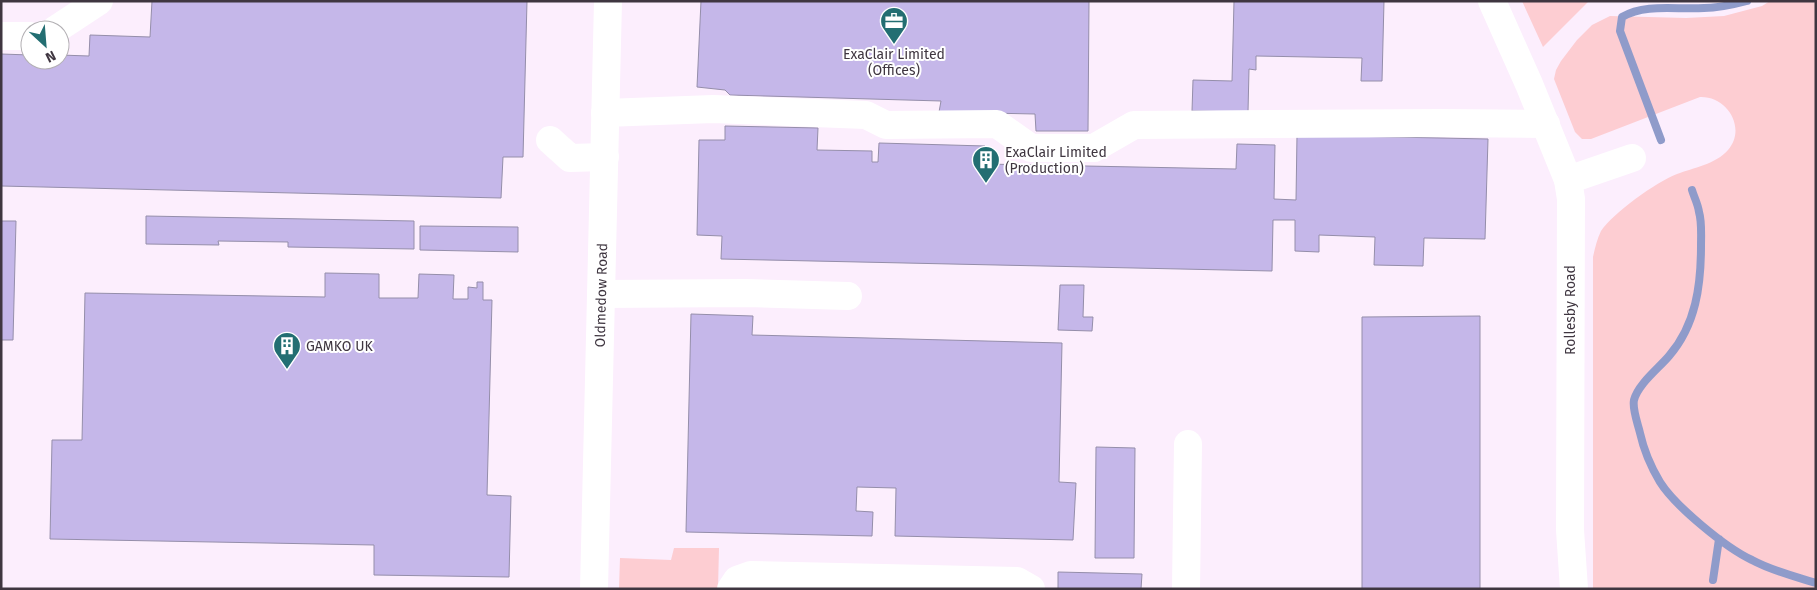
<svg xmlns="http://www.w3.org/2000/svg" width="1817" height="590" viewBox="0 0 1817 590" font-family="'Fira Sans',sans-serif">
<rect width="100%" height="100%" fill="#fceefd"/>
<path fill="#fdcdd2" d="M 1522,1 L 1589,1 L 1543,47 Z
M 1770,1 L 1816,1 L 1816,589 L 1593,589 L 1593,257 C 1595,248 1597,239 1601,231 C 1613,213 1656,182 1677,174 C 1693,168 1716,164 1728,150 C 1747,128 1727,96 1700,97 L 1591,139 L 1582,139 L 1575,132 L 1554,79 L 1556,70 L 1561,61 L 1577,40 L 1592,25 L 1610,16 L 1686,18 L 1724,16 L 1762,6 Z
M 674,548 L 719,548 L 718,589 L 619,589 L 620,558 L 671,560 Z"/>
<g fill="none" stroke-linecap="round" stroke-linejoin="round">
<path stroke="#8f9bca" stroke-width="8" d="M 1661,140 L 1620,31 L 1622,17 C 1646,3 1677,10 1704,8 C 1718,8 1732,5 1747,1
M 1692,190 C 1694,197 1698,204 1699,212 C 1702,222 1701,235 1701,246 C 1701,285 1696,325 1669,356 C 1659,368 1638,384 1634,400 C 1632,409 1638,424 1640,433 C 1644,451 1651,467 1660,482 C 1675,506 1726,548 1752,560 C 1772,571 1794,576 1816,583
M 1713,580 L 1719,539"/>
</g>
<path fill="#c5b7e9" stroke="#958eaa" d="M 152,1 L 527,1 L 523,157 L 503,157 L 501,198 L 1,186 L 1,54 L 30,55 L 30,60 L 60,60 L 60,55 L 89,56 L 90,35 L 150,37 Z
M 701,1 L 1089,1 L 1088,131 L 1036,131 L 1035,114 L 939,112 L 941,101 L 730,95 L 725,90 L 697,87 Z
M 1234,1 L 1384,1 L 1382,81 L 1361,81 L 1362,58 L 1256,56 L 1256,70 L 1249,69 L 1248,112 L 1192,111 L 1193,80 L 1232,81 Z
M 725,126 L 818,128 L 817,150 L 872,151 L 872,162 L 878,162 L 879,143 L 985,146 L 985,164 L 1236,169 L 1237,144 L 1275,145 L 1274,199 L 1296,200 L 1297,135 L 1488,139 L 1485,239 L 1424,238 L 1423,266 L 1374,265 L 1375,237 L 1319,235 L 1319,252 L 1295,251 L 1295,220 L 1273,220 L 1272,271 L 721,259 L 722,236 L 697,235 L 699,140 L 725,140 Z
M 146,216 L 414,221 L 414,249 L 288,247 L 288,242 L 218,241 L 219,245 L 146,244 Z
M 1,221 L 16,221 L 13,340 L 1,340 Z
M 420,226 L 518,227 L 518,252 L 420,250 Z
M 325,273 L 379,274 L 379,298 L 418,298 L 419,274 L 454,275 L 453,299 L 468,299 L 468,287 L 477,288 L 477,282 L 483,282 L 483,300 L 492,300 L 487,495 L 511,496 L 509,577 L 374,575 L 374,545 L 50,539 L 52,440 L 82,440 L 85,293 L 325,297 Z
M 1060,285 L 1084,285 L 1083,317 L 1093,317 L 1092,331 L 1058,330 Z
M 691,314 L 753,316 L 752,335 L 1062,343 L 1059,482 L 1076,483 L 1073,540 L 895,536 L 896,488 L 857,487 L 856,511 L 873,512 L 872,536 L 686,532 Z
M 1480,316 L 1480,589 L 1362,589 L 1362,317 Z
M 1096,447 L 1135,448 L 1134,558 L 1095,558 Z
M 1058,572 L 1142,574 L 1141,589 L 1058,589 Z"/>
<g fill="none" stroke-linecap="round" stroke-linejoin="round">
<g stroke="#fff" stroke-width="28">
<path d="M 1492,1 L 1529,84 L 1568,180 L 1571,199 L 1570,530 L 1574,589"/>
<path d="M 55,30 L 99,1"/>
<path d="M 1,36 L 30,36"/>
<path d="M 605,113 L 713,109 L 866,115 L 886,125 L 997,124 L 1031,148 L 1094,148 L 1134,125 L 1442,123 L 1546,124"/>
<path d="M 550,140 L 570,158 L 605,157"/>
<path d="M 1568,180 L 1632,158"/>
<path d="M 601,294 L 746,293 L 848,296"/>
<path id="s1" d="M 594,589 L 608,1"/>
<path d="M 731,589 L 737,580 L 751,575 L 1017,581 L 1031,589"/>
<path d="M 1186,589 L 1188,444"/>
</g>
</g>
<defs>
<symbol id="office-pin" viewBox="-11 -11 22 30"><path d="M0 17L-7.5 6A9.5 9.5 0 1 1 7.5 6Z" fill="#236e72" stroke="#fff"/><path d="M-6-3h4V-5.5h4V-3h4V5H-6ZM-1-4.5V-3h2v-1.5ZM-6 0V1H6V0Z" fill="#fff"/></symbol>
<symbol id="building-pin" viewBox="-11 -11 22 30"><path d="M0 17L-7.5 6A9.5 9.5 0 1 1 7.5 6Z" fill="#236e72" stroke="#fff"/><path d="M-4-6H4V6H1V3H-1V6H-4ZM-2.5-4.3h1.7v1.8h-1.7ZM.8-4.3h1.7v1.8H.8ZM-2.5-1h1.7V.8h-1.7ZM.8-1h1.7V.8H.8Z" fill="#fff"/></symbol>
</defs>
<g fill-rule="evenodd">
<use href="#office-pin" x="878" y="5" width="32" height="43"/>
<use href="#building-pin" x="970" y="144" width="32" height="43"/>
<use href="#building-pin" x="271" y="330" width="32" height="43"/>
</g>
<g text-anchor="middle" dominant-baseline="central" stroke-width="4" stroke-linejoin="round" paint-order="stroke">
<g font-size="14" fill="#3f3640" stroke="#fff" text-anchor="start">
<text x="894" y="54" text-anchor="middle">ExaClair Limited<tspan x="894" dy="16">(Offices)</tspan></text>
<text x="1005" y="152">ExaClair Limited<tspan x="1005" dy="16">(Production)</tspan></text>
<text x="306" y="346">GAMKO UK</text>
</g>
<g font-size="14" fill="#3f3640" stroke="#fff">
<text stroke="none"><textPath href="#s1" startOffset="294">Oldmedow Road</textPath></text>
<text transform="translate(1570 310) rotate(-90)">Rollesby Road</text>
</g>
</g>
<rect width="1817" height="590" fill="none" stroke="#3f3640" stroke-width="5"/>
<g transform="translate(45 45) rotate(154)"><circle r="24" fill="#ffffff" stroke="#b2afb3"/>
<path d="M0-4L9 19L0 12L-9 19Z" fill="#236e72"/>
<text y="-8" font-size="14" font-weight="bold" text-anchor="middle" fill="#3f3640">N</text>
</g>
</svg>
